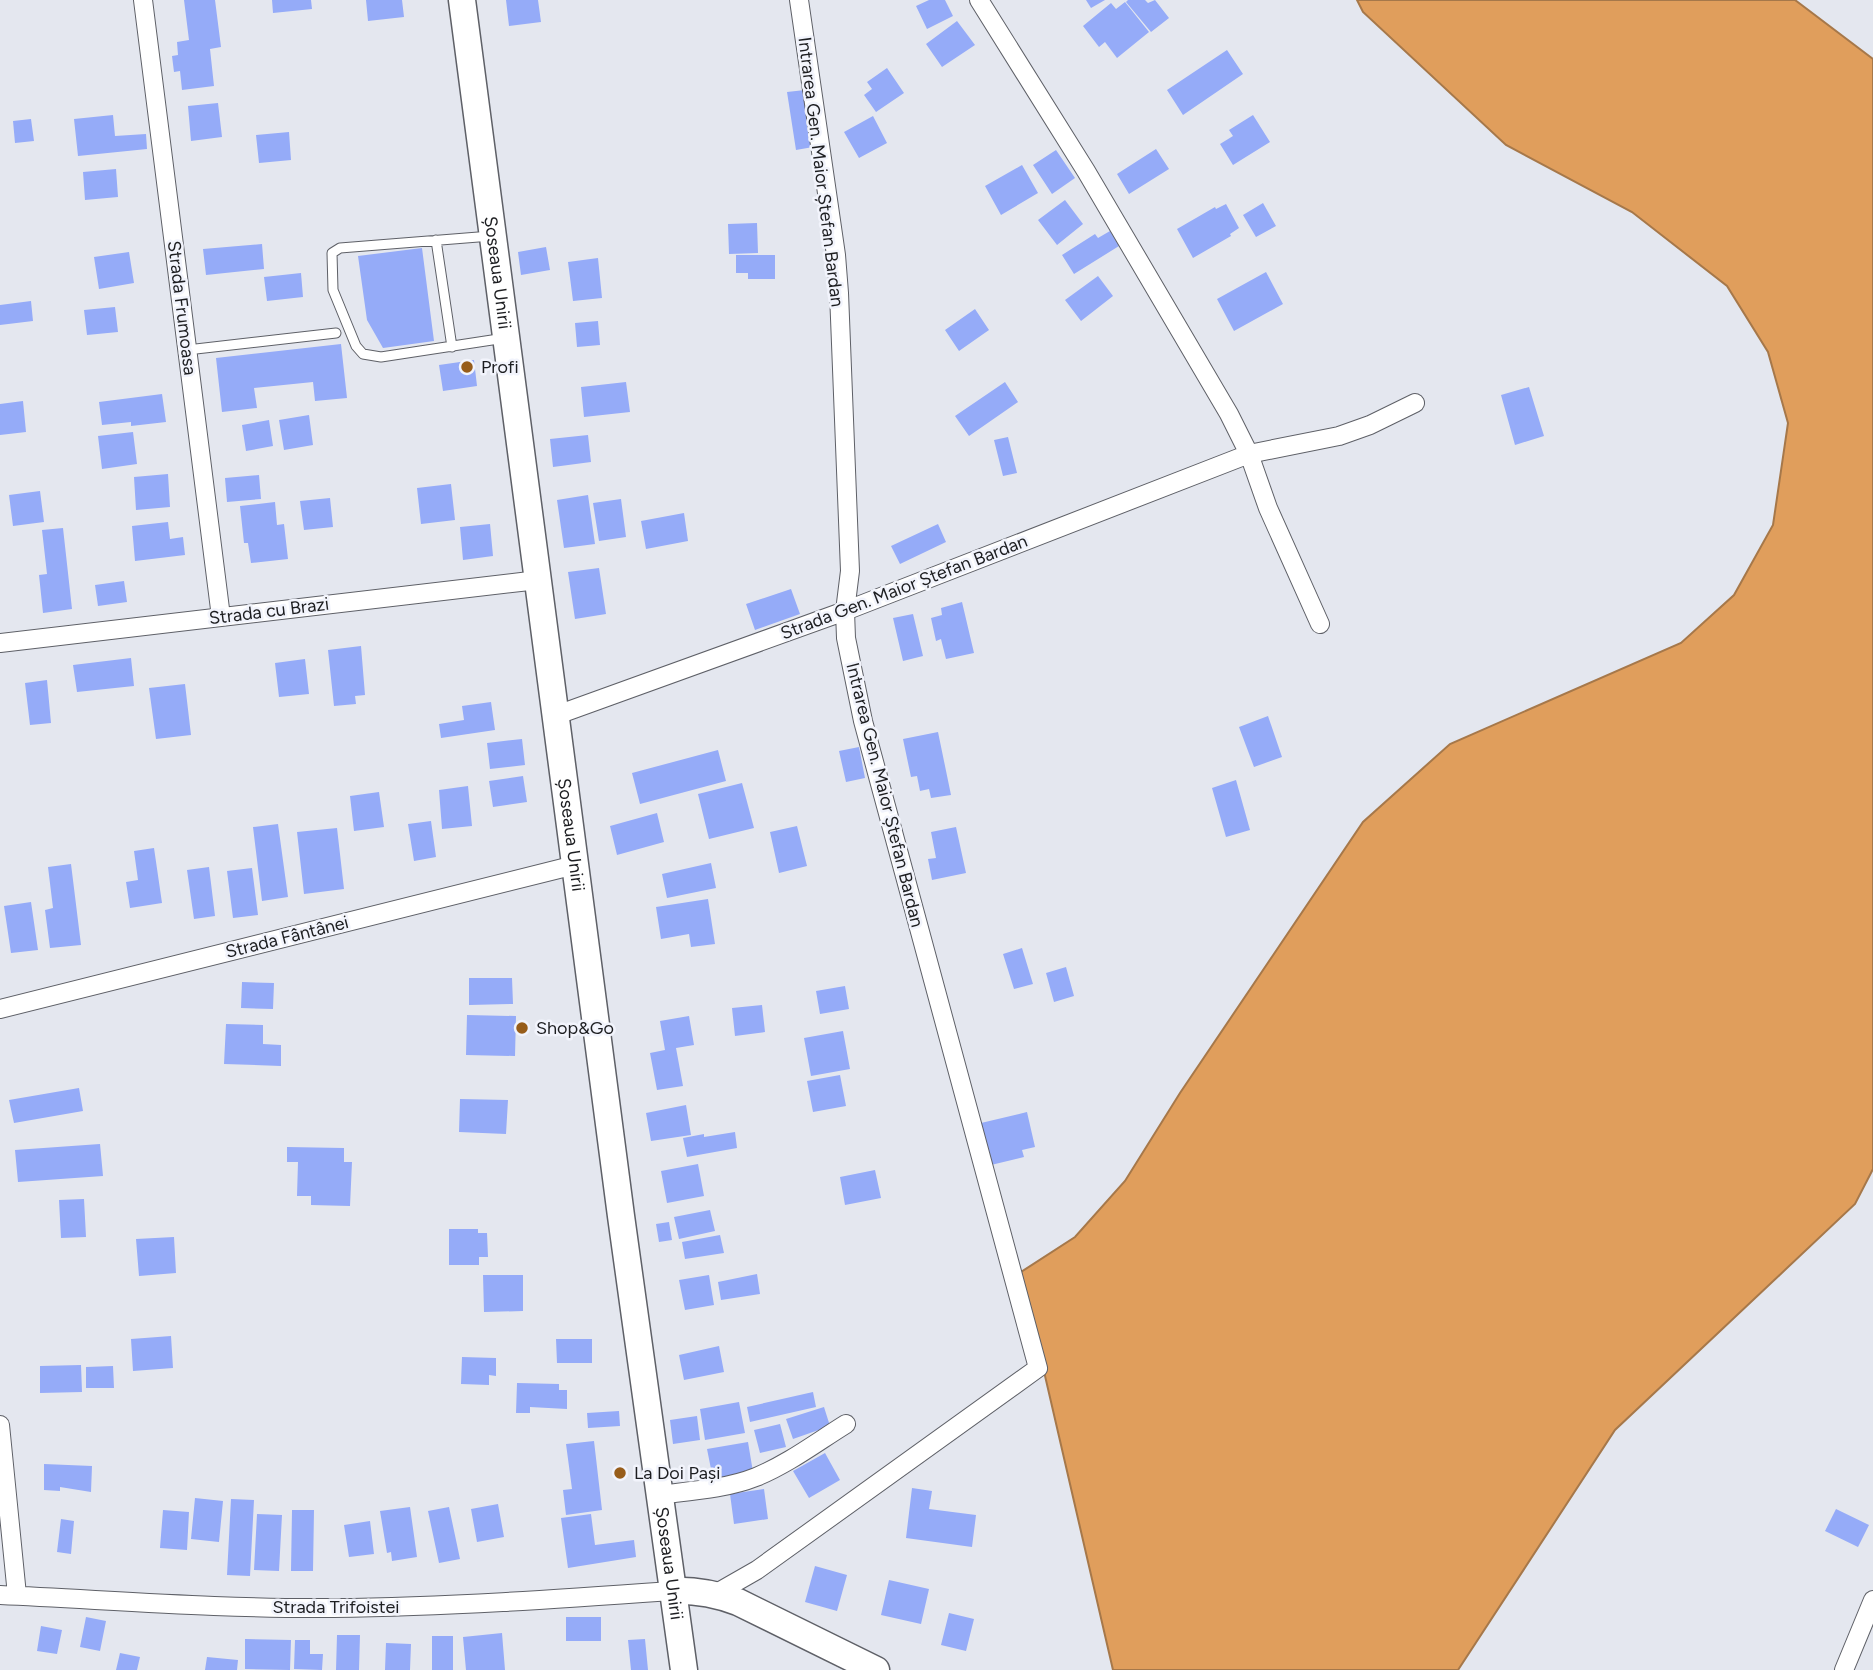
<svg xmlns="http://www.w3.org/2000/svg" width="1873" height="1670" viewBox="0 0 1873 1670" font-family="Figtree,sans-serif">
<rect width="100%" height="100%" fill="#e4e7ef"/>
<path fill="#e09e5c" stroke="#a6784a" stroke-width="2" d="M 1357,0 L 1795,0 L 1873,59 L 1873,1169 L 1855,1204 L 1615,1430 L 1458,1670 L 1113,1670 L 1021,1272 L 1075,1237 L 1125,1181 L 1180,1093 L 1363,822 L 1450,744 L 1681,643 L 1734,595 L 1773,525 L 1788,423 L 1768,352 L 1727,286 L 1632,212 L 1506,145 L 1363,12 Z"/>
<path fill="#95abf8" d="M 184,0 L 215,0 L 221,47 L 210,49 L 214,86 L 182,90 L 180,71 L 174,72 L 172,56 L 178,55 L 177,42 L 189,40 Z
M 272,0 L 311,0 L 312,9 L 273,13 Z
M 366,0 L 402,0 L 404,17 L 368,21 Z
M 506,0 L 538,0 L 541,22 L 509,26 Z
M 929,0 L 945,0 L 953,16 L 927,29 L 916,6 Z
M 1086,0 L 1105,0 L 1091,8 Z
M 1128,0 L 1145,0 L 1148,3 L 1155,0 L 1169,18 L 1151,32 L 1126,2 Z
M 1125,2 L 1149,32 L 1117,58 L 1105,42 L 1099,47 L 1083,26 L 1111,3 L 1116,9 Z
M 957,21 L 975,45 L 942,67 L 926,44 Z
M 1227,50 L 1243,74 L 1183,115 L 1167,90 Z
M 887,68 L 904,93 L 876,112 L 864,95 L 872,89 L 867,82 Z
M 805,90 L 813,147 L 796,150 L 787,92 Z
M 218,103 L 222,137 L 191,141 L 188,106 Z
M 113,115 L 115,136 L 146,134 L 147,149 L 78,156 L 74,119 Z
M 1253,115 L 1270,142 L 1233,165 L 1220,144 L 1233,136 L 1229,130 Z
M 873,116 L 887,143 L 859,158 L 844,132 Z
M 31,119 L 34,141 L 15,143 L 13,121 Z
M 289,132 L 291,160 L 259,163 L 256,135 Z
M 1156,149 L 1169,169 L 1129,194 L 1117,174 Z
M 1056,150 L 1075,178 L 1052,194 L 1033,165 Z
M 1022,165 L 1038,193 L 1001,215 L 985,186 Z
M 116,169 L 118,197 L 85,200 L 83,172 Z
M 1065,200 L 1083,224 L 1057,245 L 1038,220 Z
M 1263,203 L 1276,226 L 1256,237 L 1243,215 Z
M 1226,204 L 1239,228 L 1230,234 L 1231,236 L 1193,258 L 1177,229 L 1215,207 L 1216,209 Z
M 757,223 L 758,253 L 729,254 L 728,224 Z
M 1110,231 L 1119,246 L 1074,274 L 1062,255 L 1095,234 L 1098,238 Z
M 262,244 L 264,269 L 206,275 L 203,249 Z
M 546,247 L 550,270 L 521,275 L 518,252 Z
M 422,248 L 434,341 L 383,348 L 367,320 L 358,256 Z
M 129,252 L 134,283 L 99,289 L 94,257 Z
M 736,255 L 775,255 L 775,279 L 748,279 L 748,273 L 736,273 Z
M 598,258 L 602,298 L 573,301 L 568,262 Z
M 1266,272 L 1283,304 L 1234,331 L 1217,299 Z
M 301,273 L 303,297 L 267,301 L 264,277 Z
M 1098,276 L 1113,296 L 1081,321 L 1065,300 Z
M 31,301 L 33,321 L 0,325 L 0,305 Z
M 115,307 L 118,332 L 87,335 L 84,310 Z
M 975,309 L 989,330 L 959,351 L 945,330 Z
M 598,321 L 600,345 L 577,347 L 575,323 Z
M 341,344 L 347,398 L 315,401 L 313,382 L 254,388 L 257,408 L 222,412 L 216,358 Z
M 474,360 L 477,386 L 443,391 L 439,365 Z
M 626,382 L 630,412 L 584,417 L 581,387 Z
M 1005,382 L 1018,402 L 969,436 L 955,416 Z
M 1529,387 L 1544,436 L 1515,445 L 1501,395 Z
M 162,394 L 166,422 L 131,426 L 131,422 L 102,425 L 99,402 Z
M 23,401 L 26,432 L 0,435 L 0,404 Z
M 309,415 L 313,445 L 284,450 L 279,420 Z
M 269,420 L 273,446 L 246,451 L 242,425 Z
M 133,432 L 137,464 L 102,469 L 98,436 Z
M 588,435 L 591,462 L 553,467 L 550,439 Z
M 1008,437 L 1017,473 L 1003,476 L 994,440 Z
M 168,474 L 170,507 L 136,510 L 134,477 Z
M 259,475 L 261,499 L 227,502 L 225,478 Z
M 451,484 L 455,520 L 421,524 L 417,488 Z
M 40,491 L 44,522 L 13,526 L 9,495 Z
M 588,495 L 595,544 L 564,548 L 557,500 Z
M 330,498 L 333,527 L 304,530 L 300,501 Z
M 621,499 L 626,537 L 599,541 L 593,503 Z
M 275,502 L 277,525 L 284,524 L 288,559 L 251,563 L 248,543 L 244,543 L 240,506 Z
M 684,513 L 688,541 L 646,549 L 641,521 Z
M 168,522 L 170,539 L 183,537 L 185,555 L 135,561 L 132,526 Z
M 490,524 L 493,556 L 463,560 L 460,527 Z
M 938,524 L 946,542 L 900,564 L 891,546 Z
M 63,528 L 72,609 L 43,613 L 39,575 L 47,574 L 42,530 Z
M 599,568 L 606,614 L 575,619 L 568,572 Z
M 124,581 L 127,602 L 98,606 L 95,585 Z
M 791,589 L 800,614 L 755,630 L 746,604 Z
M 962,602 L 974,653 L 946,659 L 941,639 L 936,641 L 931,618 L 942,615 L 941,608 Z
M 913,614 L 923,656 L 903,661 L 893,618 Z
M 361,646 L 365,695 L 355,696 L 356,704 L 334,706 L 328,650 Z
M 131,658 L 134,686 L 77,692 L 73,665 Z
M 305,659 L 309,694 L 279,697 L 275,663 Z
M 47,680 L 51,723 L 30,725 L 25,683 Z
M 185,684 L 191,735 L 156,739 L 149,688 Z
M 491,702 L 495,730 L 441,738 L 439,724 L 464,720 L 462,706 Z
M 1268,716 L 1282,757 L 1254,767 L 1239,727 Z
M 938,732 L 951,795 L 931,798 L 929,789 L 920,791 L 917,776 L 911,777 L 903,739 Z
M 522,739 L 525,765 L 490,769 L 487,743 Z
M 859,747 L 865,778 L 846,782 L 839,751 Z
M 718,750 L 726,781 L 640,804 L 632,773 Z
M 523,776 L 527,802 L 493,807 L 489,781 Z
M 1236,780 L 1250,830 L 1226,837 L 1212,788 Z
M 742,783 L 754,828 L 709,839 L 698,794 Z
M 468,786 L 472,826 L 442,829 L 439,790 Z
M 379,792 L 384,827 L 354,831 L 350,796 Z
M 657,813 L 664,842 L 617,855 L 610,826 Z
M 431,821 L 436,857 L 414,861 L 408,824 Z
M 278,824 L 288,897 L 262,901 L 253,827 Z
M 797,826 L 807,866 L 779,873 L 770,832 Z
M 956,827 L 966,873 L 932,880 L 928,859 L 936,858 L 931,832 Z
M 337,828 L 344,889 L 304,894 L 297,832 Z
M 154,848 L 162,903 L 130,908 L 126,882 L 138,880 L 134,851 Z
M 711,863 L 716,888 L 667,898 L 662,874 Z
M 71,864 L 81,945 L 50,948 L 45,910 L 53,908 L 48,867 Z
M 209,867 L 215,916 L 194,919 L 187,870 Z
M 252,868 L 258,915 L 233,918 L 227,871 Z
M 708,899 L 715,944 L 691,947 L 689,934 L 661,939 L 656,907 Z
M 31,902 L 38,950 L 11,953 L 4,906 Z
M 1022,948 L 1033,984 L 1014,989 L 1003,954 Z
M 1066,967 L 1074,996 L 1054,1002 L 1046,973 Z
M 469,978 L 512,978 L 513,1004 L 469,1005 Z
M 242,982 L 274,983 L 273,1009 L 241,1008 Z
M 845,986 L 849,1009 L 820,1014 L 816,991 Z
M 762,1005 L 765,1032 L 735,1036 L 732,1008 Z
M 467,1015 L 516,1016 L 515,1056 L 466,1055 Z
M 689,1016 L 694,1045 L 676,1048 L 683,1086 L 657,1090 L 650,1053 L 665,1050 L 660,1021 Z
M 226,1024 L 263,1025 L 263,1044 L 281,1045 L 281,1066 L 224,1064 Z
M 843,1031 L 850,1069 L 811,1076 L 804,1038 Z
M 840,1075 L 846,1106 L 813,1112 L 807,1081 Z
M 79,1088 L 83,1111 L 14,1123 L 9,1100 Z
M 460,1099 L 508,1100 L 506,1134 L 459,1132 Z
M 686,1105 L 691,1135 L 651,1141 L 646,1113 Z
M 1027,1112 L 1035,1147 L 1022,1150 L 1024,1157 L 991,1165 L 981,1123 Z
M 735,1132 L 737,1148 L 687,1157 L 683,1138 L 704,1134 L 704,1137 Z
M 100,1144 L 103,1176 L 18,1182 L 15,1150 Z
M 287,1147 L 344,1148 L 344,1162 L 352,1162 L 350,1206 L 311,1205 L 311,1196 L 297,1196 L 298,1162 L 287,1162 Z
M 698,1164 L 704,1196 L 667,1203 L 661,1171 Z
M 875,1170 L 881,1198 L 845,1205 L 840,1177 Z
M 84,1199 L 86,1237 L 61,1238 L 59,1200 Z
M 710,1210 L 715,1231 L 679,1239 L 674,1217 Z
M 669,1222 L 672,1240 L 659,1242 L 656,1224 Z
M 449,1229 L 478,1229 L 478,1233 L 487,1233 L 488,1257 L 479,1257 L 479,1265 L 449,1265 Z
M 720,1235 L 724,1253 L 685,1259 L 682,1242 Z
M 174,1237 L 176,1273 L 139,1276 L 136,1239 Z
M 757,1274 L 760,1294 L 721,1300 L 718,1282 Z
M 483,1275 L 523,1275 L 523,1311 L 484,1312 Z
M 709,1275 L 714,1305 L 685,1310 L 679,1280 Z
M 171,1336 L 173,1368 L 133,1371 L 131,1339 Z
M 556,1339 L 592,1339 L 592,1363 L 557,1363 Z
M 719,1346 L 724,1372 L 684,1380 L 679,1355 Z
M 462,1357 L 496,1358 L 496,1376 L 489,1375 L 489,1385 L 461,1384 Z
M 81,1365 L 82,1392 L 40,1393 L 40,1366 Z
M 113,1366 L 114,1388 L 86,1388 L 86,1367 Z
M 517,1383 L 559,1384 L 559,1390 L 567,1390 L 567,1409 L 530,1407 L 530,1413 L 516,1413 Z
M 813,1392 L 816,1407 L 750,1422 L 747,1407 Z
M 739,1402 L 745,1433 L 705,1440 L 700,1409 Z
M 824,1407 L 830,1426 L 793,1439 L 786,1419 Z
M 619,1411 L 620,1426 L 588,1428 L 587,1413 Z
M 697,1416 L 700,1440 L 673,1444 L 670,1420 Z
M 780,1424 L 786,1447 L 760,1453 L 754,1430 Z
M 594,1441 L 602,1510 L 566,1515 L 563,1490 L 572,1489 L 566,1444 Z
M 748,1442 L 753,1472 L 713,1479 L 707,1449 Z
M 825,1453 L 840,1480 L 809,1498 L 793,1471 Z
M 44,1464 L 92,1466 L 91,1492 L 60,1487 L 60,1491 L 44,1490 Z
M 912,1488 L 932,1491 L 929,1509 L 976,1515 L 972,1547 L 906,1538 Z
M 764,1489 L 768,1519 L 734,1524 L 730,1494 Z
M 195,1498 L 223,1501 L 219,1542 L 191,1539 Z
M 231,1499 L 254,1500 L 250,1576 L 227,1575 Z
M 498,1504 L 504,1537 L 477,1542 L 471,1509 Z
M 410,1507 L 417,1557 L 392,1561 L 391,1552 L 387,1553 L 380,1511 Z
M 449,1507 L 460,1559 L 439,1563 L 428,1511 Z
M 1836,1509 L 1869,1525 L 1858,1547 L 1825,1531 Z
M 163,1510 L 189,1512 L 187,1550 L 160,1548 Z
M 292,1510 L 314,1510 L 313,1571 L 291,1571 Z
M 257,1514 L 282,1515 L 279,1571 L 254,1570 Z
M 591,1514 L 595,1545 L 634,1540 L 636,1557 L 568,1568 L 561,1518 Z
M 61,1519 L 74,1521 L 71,1554 L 57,1552 Z
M 370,1521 L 374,1554 L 349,1557 L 344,1525 Z
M 815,1566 L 847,1575 L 837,1611 L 805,1602 Z
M 889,1580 L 929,1589 L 921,1624 L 881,1615 Z
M 949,1613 L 974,1619 L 966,1651 L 941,1645 Z
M 86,1617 L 106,1621 L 100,1651 L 80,1647 Z
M 566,1617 L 601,1617 L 601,1641 L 566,1641 Z
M 41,1626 L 62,1630 L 57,1654 L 37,1651 Z
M 502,1633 L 505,1670 L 466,1670 L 463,1637 Z
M 337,1635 L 360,1635 L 359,1670 L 336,1670 Z
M 432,1636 L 453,1636 L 453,1670 L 432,1670 Z
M 245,1639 L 291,1640 L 290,1670 L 245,1669 Z
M 645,1639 L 648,1670 L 631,1670 L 628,1640 Z
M 295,1640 L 310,1640 L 310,1654 L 323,1654 L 322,1670 L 294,1669 Z
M 386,1643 L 411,1644 L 410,1670 L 385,1670 Z
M 120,1653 L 140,1657 L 137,1670 L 116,1670 Z
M 207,1657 L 238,1660 L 237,1670 L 205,1670 Z"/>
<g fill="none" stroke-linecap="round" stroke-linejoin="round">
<defs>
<path id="service" d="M 491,236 L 340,248 L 332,253 L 333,290 L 356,346 L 363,354 L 381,357 L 505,338
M 436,240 L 452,347
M 187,350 L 336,333"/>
<path id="minor" d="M 143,0 L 221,617
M 979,0 L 1086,171 L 1229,414 L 1249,454 L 1268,508 L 1320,624
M 0,643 L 538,580
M 557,715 L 845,611 L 1249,454 L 1339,436 L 1370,425 L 1415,403
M 0,1009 L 575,865
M 0,1425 L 17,1595
M 658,1495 C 690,1491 726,1489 756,1477 C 788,1464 817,1442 846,1424
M 715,1594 L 757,1570 L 1038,1368 L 863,721 L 846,638 L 845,611 L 850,571 L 839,293 L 836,255 L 799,0
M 0,1595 C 111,1600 222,1609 333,1608 C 446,1607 559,1599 672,1591
M 1844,1670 L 1873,1600"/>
<g id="secondary">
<path id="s1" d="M 462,0 L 621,1216 L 684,1670"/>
<path d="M 672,1591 C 696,1590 716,1594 738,1602 L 876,1670"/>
</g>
</defs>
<use href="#service" stroke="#5e6067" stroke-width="11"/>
<use href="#minor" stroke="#5e6067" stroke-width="20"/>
<use href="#secondary" stroke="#5e6067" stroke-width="29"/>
<use href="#service" stroke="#fff" stroke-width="9"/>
<use href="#minor" stroke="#fff" stroke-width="18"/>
<use href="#secondary" stroke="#fff" stroke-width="26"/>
</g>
<g fill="#975d1a" stroke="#f2f4fc" stroke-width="2.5">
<circle cx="467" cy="367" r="7"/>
<circle cx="522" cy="1028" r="7"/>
<circle cx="620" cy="1473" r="7"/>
</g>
<g text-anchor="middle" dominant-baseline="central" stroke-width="5" stroke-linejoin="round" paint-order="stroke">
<g font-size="18" fill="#1d1e21" stroke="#f2f4fc">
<text transform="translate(821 172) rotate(83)">Intrarea Gen. Maior Ștefan Bardan</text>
<text stroke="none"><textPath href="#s1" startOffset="275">Șoseaua Unirii</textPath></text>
<text transform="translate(182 308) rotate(83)">Strada Frumoasa</text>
<text transform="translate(904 587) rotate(-21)">Strada Gen. Maior Ștefan Bardan</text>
<text transform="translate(269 611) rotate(-7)">Strada cu Brazi</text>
<text transform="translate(885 795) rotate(76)">Intrarea Gen. Maior Ștefan Bardan</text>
<text stroke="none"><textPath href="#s1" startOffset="842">Șoseaua Unirii</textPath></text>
<text transform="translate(287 937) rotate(-14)">Strada Fântânei</text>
<text stroke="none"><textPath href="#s1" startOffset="1577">Șoseaua Unirii</textPath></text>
<text x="336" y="1607">Strada Trifoistei</text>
</g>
<g font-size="18" fill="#1d1e21" stroke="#f2f4fc" text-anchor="start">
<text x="481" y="367">Profi</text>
<text x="536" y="1028">Shop&amp;Go</text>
<text x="634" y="1473">La Doi Pași</text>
</g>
</g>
</svg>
